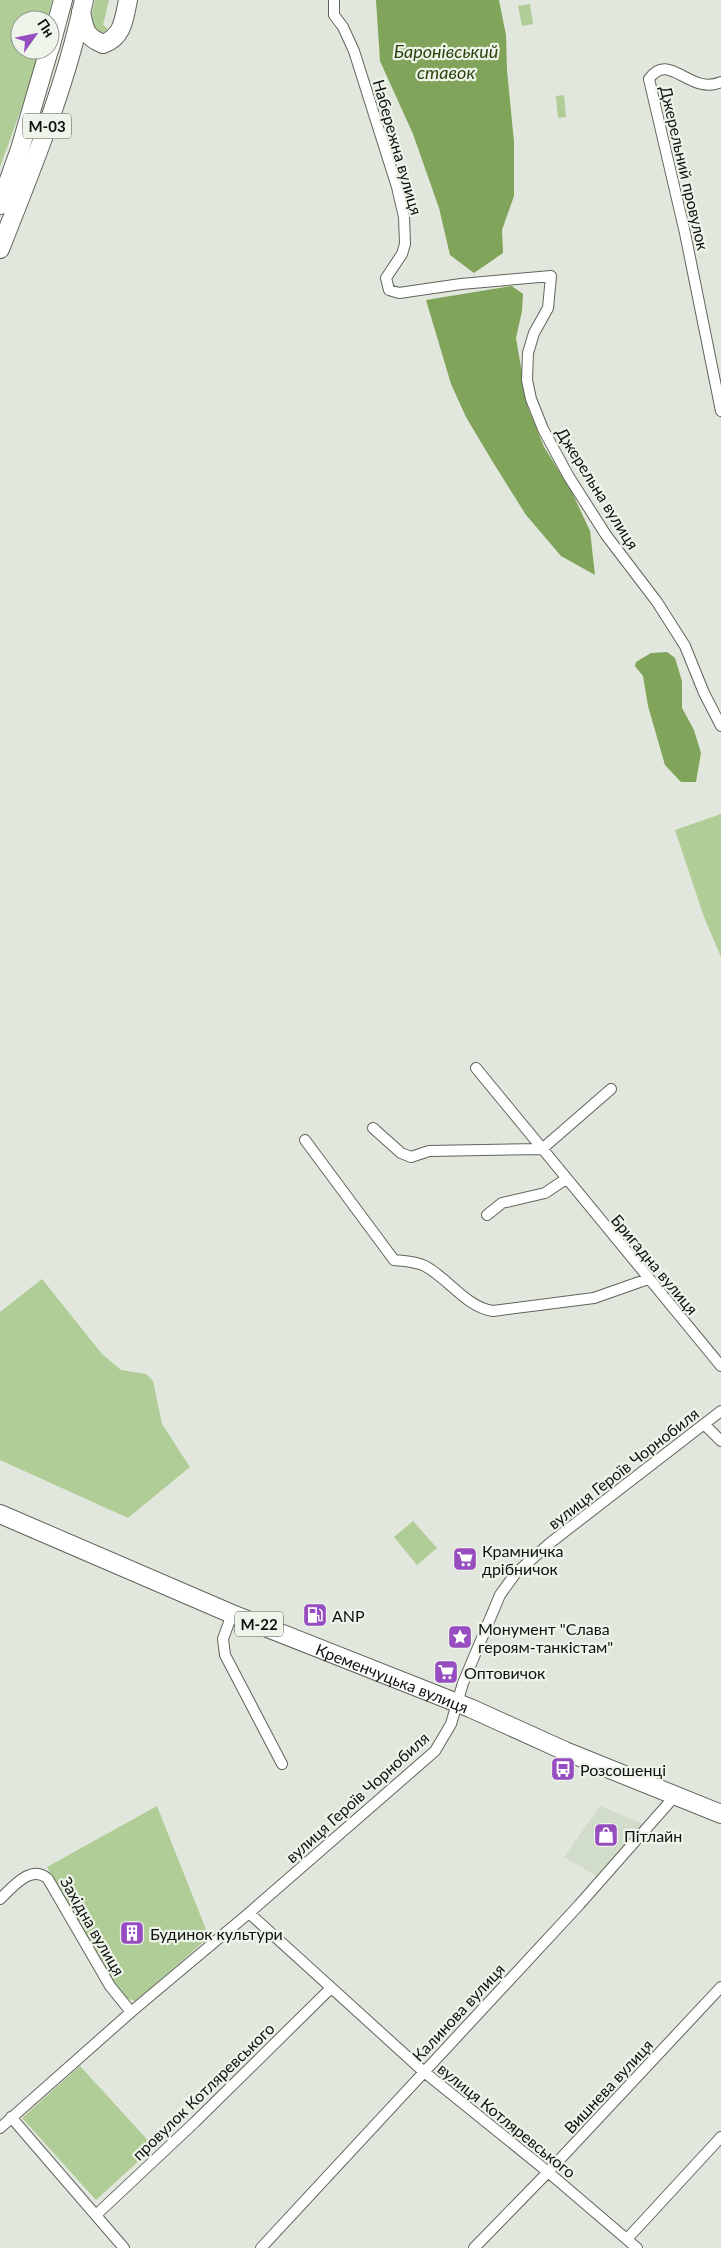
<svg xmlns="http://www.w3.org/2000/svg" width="721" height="2248" viewBox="0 0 721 2248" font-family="Lato,sans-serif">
<rect width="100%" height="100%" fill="#e1e7dc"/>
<path fill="#d2dcca" d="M 600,1806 L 644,1824 L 598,1877 L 564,1857 Z"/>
<path fill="#b0cd97" d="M 0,0 L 52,0 L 47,20 L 20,20 L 20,50 L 40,50 L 33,76 L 0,167 Z
M 95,0 L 109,0 L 103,25 L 107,28 L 108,32 L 103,39 L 90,23 Z
M 530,4 L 533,24 L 522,26 L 518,6 Z
M 564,95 L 566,117 L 558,118 L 556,96 Z
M 721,814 L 721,957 L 704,917 L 675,830 Z
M 42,1279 L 102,1354 L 121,1370 L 146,1374 L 153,1381 L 162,1424 L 190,1467 L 128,1518 L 0,1460 L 0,1312 Z
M 413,1521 L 437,1548 L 417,1565 L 394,1537 Z
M 157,1806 L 209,1937 L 136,2001 L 123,1998 L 47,1867 Z
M 80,2066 L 154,2147 L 96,2200 L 22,2118 Z"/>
<path fill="#7fa45a" d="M 376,0 L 499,0 L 506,35 L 507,70 L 514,142 L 514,196 L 502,230 L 503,253 L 474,273 L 450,255 L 439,208 L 413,134 L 380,61 Z
M 512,286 L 523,294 L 522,311 L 516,338 L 528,408 L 544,447 L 571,490 L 590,531 L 595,575 L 561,556 L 526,515 L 491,459 L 466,417 L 451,384 L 426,300 Z
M 667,652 L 675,658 L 682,681 L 682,708 L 694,730 L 701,753 L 696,782 L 681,782 L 665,765 L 648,706 L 643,676 L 635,666 L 636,662 L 651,653 Z"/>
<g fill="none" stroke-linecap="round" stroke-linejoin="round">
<defs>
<path id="street" d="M 334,0 L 334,15 L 343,27 L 354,51 L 397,187 L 404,217 L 405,244 L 402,254 L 386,278 L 389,290 L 399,293 L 461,284 L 551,276 L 548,308 L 534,333 L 528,353 L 527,380 L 531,399 L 543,429 L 569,477 L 606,535 L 657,602 L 685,646 L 704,693 L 721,726
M 721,82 C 690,96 669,50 649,79 L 685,233 L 721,411
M 476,1068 L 721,1366
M 373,1128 L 401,1153 L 411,1157 L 429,1151 L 542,1149 L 611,1089
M 305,1140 L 394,1260 C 404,1261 415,1261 425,1266 C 449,1279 466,1307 493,1311 L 594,1298 L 648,1279
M 487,1215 L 502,1203 L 545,1193 L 566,1179
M 704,1424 L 721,1441
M 232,1614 L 223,1639 L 225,1655 L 282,1764
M 0,1899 C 12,1888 31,1863 48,1879 L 110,1986 L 131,2012
M 249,1913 L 423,2071 L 548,2172 L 637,2248
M 11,2117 L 124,2248
M 0,2128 L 131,2012 L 249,1913 L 435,1751 L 451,1724 L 463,1683 L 500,1595 L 515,1574 L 550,1543 L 721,1411
M 96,2215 L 195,2122 L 331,1988
M 627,2239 L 721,2137
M 261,2248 L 579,1905 L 675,1796
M 474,2248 L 548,2172 L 721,1987"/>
<g id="highway">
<path d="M 81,12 C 85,31 85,36 103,44 C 123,37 124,19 128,0"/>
<path d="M 50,48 L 63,0"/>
<path d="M 0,205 L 20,149 L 49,50"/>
<path d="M 0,249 C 32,168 66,86 84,0"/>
<path id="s1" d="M 0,1514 L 232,1614 L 470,1708 L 565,1751 L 721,1814"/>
</g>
</defs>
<use href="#street" stroke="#60655c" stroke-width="12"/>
<use href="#highway" stroke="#60655c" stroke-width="20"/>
<use href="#street" stroke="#fff" stroke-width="10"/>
<use href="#highway" stroke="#fff" stroke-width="18"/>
</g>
<defs>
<symbol id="supermarket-square" viewBox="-11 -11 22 22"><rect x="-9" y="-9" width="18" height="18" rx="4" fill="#954dc0" stroke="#eef4e9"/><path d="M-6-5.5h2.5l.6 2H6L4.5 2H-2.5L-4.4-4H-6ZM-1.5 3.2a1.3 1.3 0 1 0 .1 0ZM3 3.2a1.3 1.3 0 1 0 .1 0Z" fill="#fff"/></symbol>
<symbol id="fuel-square" viewBox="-11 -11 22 22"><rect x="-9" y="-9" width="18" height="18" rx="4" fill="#954dc0" stroke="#eef4e9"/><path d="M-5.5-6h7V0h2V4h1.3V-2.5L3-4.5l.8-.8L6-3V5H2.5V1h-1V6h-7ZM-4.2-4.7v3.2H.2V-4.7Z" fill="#fff"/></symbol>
<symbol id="sight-square" viewBox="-11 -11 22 22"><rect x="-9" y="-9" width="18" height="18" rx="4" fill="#954dc0" stroke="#eef4e9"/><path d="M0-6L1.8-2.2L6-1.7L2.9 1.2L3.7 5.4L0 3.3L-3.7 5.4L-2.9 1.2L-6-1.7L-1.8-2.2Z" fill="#fff"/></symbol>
<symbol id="bus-square" viewBox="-11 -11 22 22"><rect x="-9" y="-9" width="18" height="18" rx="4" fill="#954dc0" stroke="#eef4e9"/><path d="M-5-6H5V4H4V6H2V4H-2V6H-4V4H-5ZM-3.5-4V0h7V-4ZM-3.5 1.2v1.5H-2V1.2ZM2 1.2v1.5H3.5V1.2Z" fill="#fff"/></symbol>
<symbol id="shop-square" viewBox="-11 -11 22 22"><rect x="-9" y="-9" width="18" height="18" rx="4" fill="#954dc0" stroke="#eef4e9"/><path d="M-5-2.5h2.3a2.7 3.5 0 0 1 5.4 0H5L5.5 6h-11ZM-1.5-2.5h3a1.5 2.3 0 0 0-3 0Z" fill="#fff"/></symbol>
<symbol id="building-square" viewBox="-11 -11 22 22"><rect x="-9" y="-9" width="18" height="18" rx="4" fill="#954dc0" stroke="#eef4e9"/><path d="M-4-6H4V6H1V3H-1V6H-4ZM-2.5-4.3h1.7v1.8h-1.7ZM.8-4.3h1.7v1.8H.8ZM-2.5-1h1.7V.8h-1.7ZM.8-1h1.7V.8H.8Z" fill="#fff"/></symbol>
</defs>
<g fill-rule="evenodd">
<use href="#supermarket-square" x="451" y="1545" width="28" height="28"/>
<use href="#fuel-square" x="301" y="1601" width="28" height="28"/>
<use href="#sight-square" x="446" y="1623" width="28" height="28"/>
<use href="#supermarket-square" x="432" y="1658" width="28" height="28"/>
<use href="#bus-square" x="549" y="1755" width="28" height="28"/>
<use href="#shop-square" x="592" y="1821" width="28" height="28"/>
<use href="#building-square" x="118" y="1919" width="28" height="28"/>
</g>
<g text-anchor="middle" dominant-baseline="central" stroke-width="4.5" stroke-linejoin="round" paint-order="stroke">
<g fill="#eef4e9" stroke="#535650" stroke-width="1">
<rect x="23" y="113.5" width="48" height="25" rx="4"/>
<rect x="235" y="1611.5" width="48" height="25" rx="4"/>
</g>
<g font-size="15" font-weight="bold" fill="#10120f">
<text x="47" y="126">М-03</text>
<text x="259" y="1624">М-22</text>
</g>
<g font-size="16" fill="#10120f" stroke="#eef4e9">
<text transform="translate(398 147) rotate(74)">Набережна вулиця</text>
<text transform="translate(685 168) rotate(77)">Джерельний провулок</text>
<text transform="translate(598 488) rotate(58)">Джерельна вулиця</text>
<text transform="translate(655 1264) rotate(50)">Бригадна вулиця</text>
<text transform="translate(623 1468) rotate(-38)">вулиця Героїв Чорнобиля</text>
<text stroke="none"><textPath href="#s1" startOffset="425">Кременчуцька вулиця</textPath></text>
<text transform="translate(357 1797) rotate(-42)">вулиця Героїв Чорнобиля</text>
<text transform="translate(93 1926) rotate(60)">Західна вулиця</text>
<text transform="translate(458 2012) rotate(-47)">Калинова вулиця</text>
<text transform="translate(608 2086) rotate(-47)">Вишнева вулиця</text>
<text transform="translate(203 2091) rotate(-44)">провулок Котляревського</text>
<text transform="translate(507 2120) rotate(39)">вулиця Котляревського</text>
</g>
<g font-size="16" fill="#10120f" stroke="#eef4e9" text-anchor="start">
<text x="482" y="1550">Крамничка<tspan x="482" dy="18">дрібничок</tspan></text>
<text x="332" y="1615">ANP</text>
<text x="478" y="1628">Монумент "Слава<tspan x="478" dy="18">героям-танкістам"</tspan></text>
<text x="464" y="1672">Оптовичок</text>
<text x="580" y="1769">Розсошенці</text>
<text x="624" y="1835">Пітлайн</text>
<text x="150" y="1933">Будинок культури</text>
</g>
<g font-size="18" font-style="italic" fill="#2b430d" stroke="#eef4e9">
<text x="446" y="51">Баронівський<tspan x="446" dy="21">ставок</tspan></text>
</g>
</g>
<g transform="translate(35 35) rotate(57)"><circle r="24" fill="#eef4e9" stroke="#959a92"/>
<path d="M0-4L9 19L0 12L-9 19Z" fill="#954dc0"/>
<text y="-8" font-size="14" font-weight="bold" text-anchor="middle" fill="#10120f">Пн</text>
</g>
</svg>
